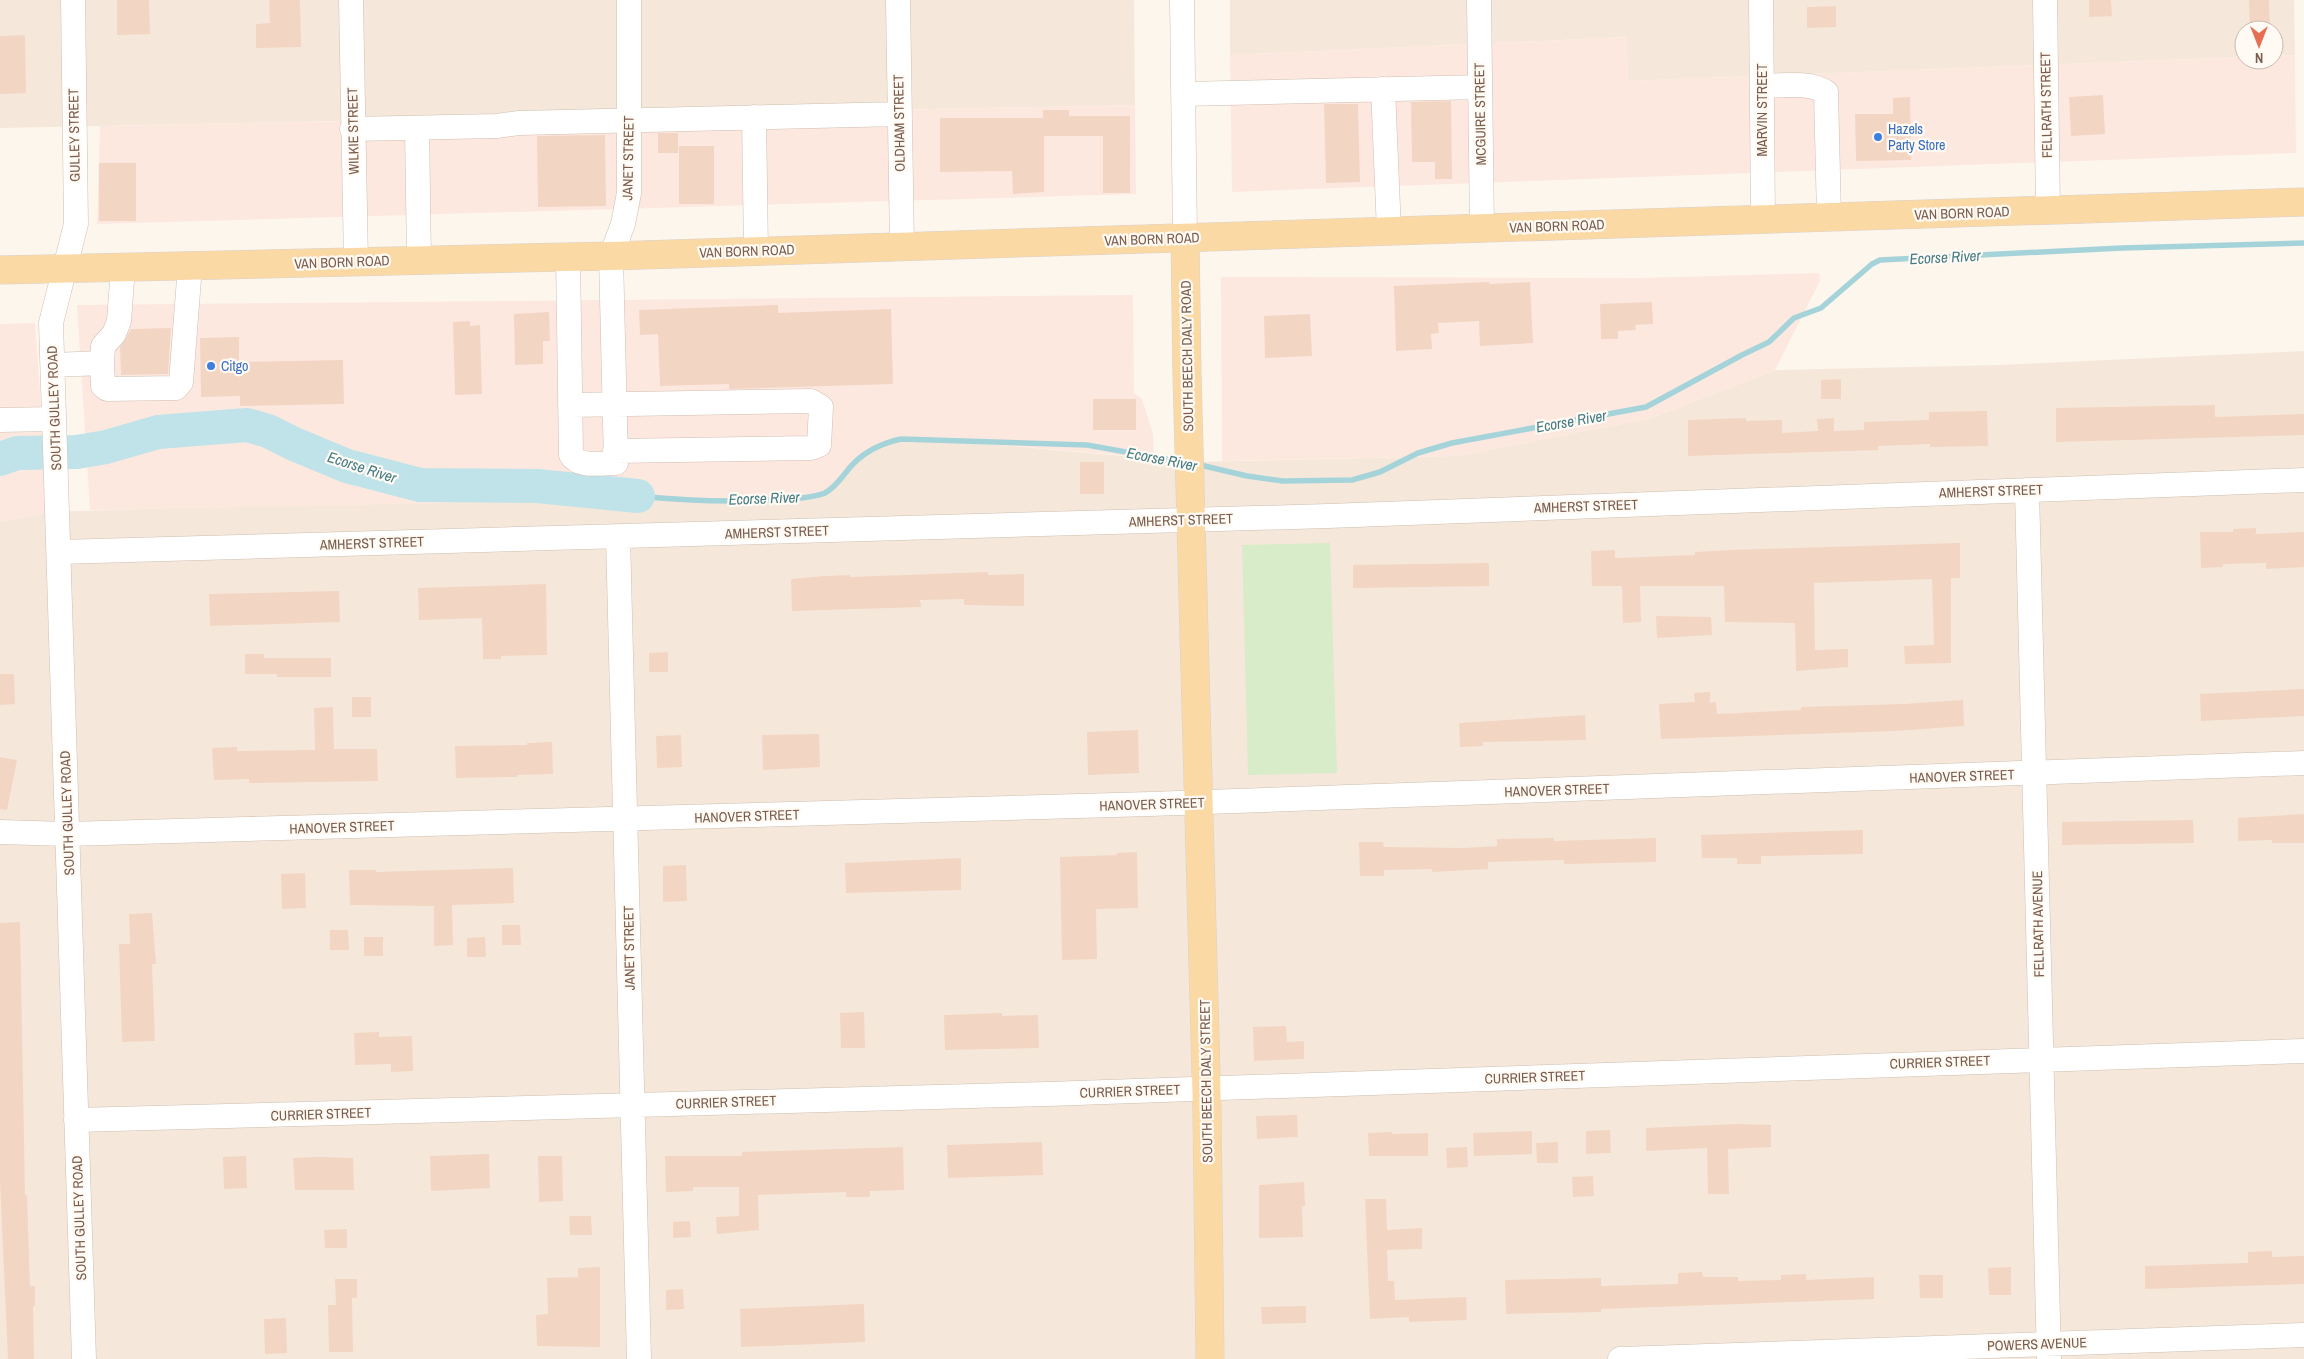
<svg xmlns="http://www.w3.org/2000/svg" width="2304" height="1359" viewBox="0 0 2304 1359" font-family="'Archivo Narrow',sans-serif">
<rect width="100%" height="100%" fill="#fdf6ec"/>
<path fill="#f5e8da" d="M 0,0 L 1134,0 L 1135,105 L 0,128 Z
M 1230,0 L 2294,0 L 2295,55 L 2274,56 L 2274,30 L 2244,30 L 2244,57 L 1628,81 L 1626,37 L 1230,55 Z
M 2304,351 L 2304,1359 L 0,1359 L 0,522 L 49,512 L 498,497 L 854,463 L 885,442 L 967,442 L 1190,462 L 1457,456 L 1651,418 L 1775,370 L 2000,365 Z"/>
<path fill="#fde8e0" d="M 1627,37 L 1628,81 L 2244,57 L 2244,60 L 2274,60 L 2274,56 L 2295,55 L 2296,153 L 1232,192 L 1230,55 Z
M 1135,105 L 1136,194 L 97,224 L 100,126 Z
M 1819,273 L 1820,281 L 1775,370 L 1651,418 L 1457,456 L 1222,461 L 1221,277 L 1642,278 Z
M 1133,295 L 1134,393 L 1142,399 L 1153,434 L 1154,458 L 967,442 L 885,442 L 854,463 L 816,496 L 90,510 L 77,305 Z
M 35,323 L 49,512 L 0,522 L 0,324 Z"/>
<path fill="#d8ecc9" d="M 1330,543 L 1337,773 L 1248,775 L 1242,545 Z"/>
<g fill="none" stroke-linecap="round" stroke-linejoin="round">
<path stroke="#a5d3da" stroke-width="5.5" d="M 1196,464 L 1247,476 L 1283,481 L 1352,480 L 1380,472 L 1418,453 L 1452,443 L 1646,407 L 1742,355 L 1769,342 L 1794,318 L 1821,308 L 1872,264 L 1880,260 L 2122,248 L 2304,243
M 638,496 C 687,501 738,503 787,499 C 800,498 813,498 825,493 C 838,486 844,473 854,463 C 867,450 883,443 901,439 L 1087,445 L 1182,462"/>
<path stroke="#bfe3e8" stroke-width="34" d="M 0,459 L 17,453 L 77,452 L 106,447 L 158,432 L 247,425 L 268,431 L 294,444 L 347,466 L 420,485 L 537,486 L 638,496"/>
</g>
<path fill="#f3d5c3" d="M 117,0 L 149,0 L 150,34 L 117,35 Z
M 269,0 L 300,0 L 301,47 L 256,48 L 256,24 L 270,23 Z
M 2089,0 L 2111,0 L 2112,16 L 2089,17 Z
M 2249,0 L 2269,0 L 2270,30 L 2250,30 Z
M 1836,6 L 1836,27 L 1807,28 L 1807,7 Z
M 25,35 L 26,93 L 0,94 L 0,36 Z
M 2103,95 L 2105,134 L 2071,136 L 2069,97 Z
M 1910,97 L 1911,160 L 1856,161 L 1855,114 L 1893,114 L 1893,98 Z
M 1451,101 L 1452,179 L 1435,179 L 1435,162 L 1412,162 L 1411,102 Z
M 1324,104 L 1358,104 L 1360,182 L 1326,183 Z
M 1043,110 L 1069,110 L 1069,116 L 1130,116 L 1130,193 L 1103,193 L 1103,136 L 1044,136 L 1044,192 L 1013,194 L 1012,171 L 940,172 L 940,118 L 1043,118 Z
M 658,133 L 678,133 L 678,153 L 658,153 Z
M 605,135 L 606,206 L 538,207 L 537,136 Z
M 679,146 L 714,146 L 714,204 L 679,204 Z
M 99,163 L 136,163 L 136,221 L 99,221 Z
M 1489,282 L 1489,284 L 1530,282 L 1533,343 L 1480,346 L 1479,321 L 1438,323 L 1439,333 L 1431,334 L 1432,349 L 1396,351 L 1394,286 Z
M 1652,302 L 1653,324 L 1635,325 L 1636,330 L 1618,331 L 1618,339 L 1601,339 L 1600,304 Z
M 778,305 L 778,313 L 891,309 L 893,384 L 729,389 L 729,384 L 660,386 L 658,334 L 640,335 L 639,310 Z
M 549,312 L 550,341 L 543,341 L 543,364 L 515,365 L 514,314 Z
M 1310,314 L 1312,356 L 1265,358 L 1264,316 Z
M 470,321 L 470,326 L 480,325 L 482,394 L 455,395 L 453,322 Z
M 171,328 L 168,374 L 121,375 L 120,347 L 131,329 Z
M 239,337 L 239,362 L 343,360 L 344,404 L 240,406 L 240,396 L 201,397 L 200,338 Z
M 1841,379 L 1841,399 L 1821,399 L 1821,380 Z
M 1093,399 L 1136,399 L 1136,430 L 1093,430 Z
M 2215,405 L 2215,417 L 2304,414 L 2304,435 L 2056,442 L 2056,408 Z
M 1987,411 L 1988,446 L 1930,447 L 1930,444 L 1878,446 L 1878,450 L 1688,456 L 1688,420 L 1746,418 L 1746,421 L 1782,420 L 1782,433 L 1818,431 L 1817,419 L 1834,418 L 1834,431 L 1864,430 L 1864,422 L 1929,420 L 1929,412 Z
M 1080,462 L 1104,462 L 1104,494 L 1080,494 Z
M 2256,528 L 2256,534 L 2304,532 L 2304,567 L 2266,569 L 2266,563 L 2223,564 L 2223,567 L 2201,568 L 2200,532 L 2233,532 L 2233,529 Z
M 1960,543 L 1960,578 L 1951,578 L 1951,663 L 1905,664 L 1904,646 L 1934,645 L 1932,579 L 1814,583 L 1815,650 L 1848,649 L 1848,667 L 1796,671 L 1795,623 L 1725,622 L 1724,586 L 1640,586 L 1641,622 L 1623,623 L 1622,586 L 1592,586 L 1591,551 L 1615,550 L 1615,558 L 1695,555 L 1695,552 L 1729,550 Z
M 1489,563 L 1489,586 L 1353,588 L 1353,565 Z
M 988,572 L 988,575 L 1024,574 L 1024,606 L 964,605 L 964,599 L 920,600 L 921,607 L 792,611 L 791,579 L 825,576 L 850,575 L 850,577 Z
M 546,584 L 547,655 L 501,656 L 501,659 L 483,659 L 482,618 L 419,620 L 418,588 Z
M 339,591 L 340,622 L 210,626 L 209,594 Z
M 1656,616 L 1711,617 L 1712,635 L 1657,638 Z
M 668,652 L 668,672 L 649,672 L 649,653 Z
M 245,654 L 264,654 L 264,658 L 331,658 L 331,677 L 277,677 L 277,674 L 245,674 Z
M 0,674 L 14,674 L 15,704 L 0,705 Z
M 2304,689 L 2304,716 L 2201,721 L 2200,694 Z
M 1710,692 L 1710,703 L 1716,702 L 1717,714 L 1801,710 L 1801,707 L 1904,704 L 1963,700 L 1964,726 L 1896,731 L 1661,739 L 1659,704 L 1695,702 L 1694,693 Z
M 352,697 L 371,697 L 371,717 L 352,717 Z
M 333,707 L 334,749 L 377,749 L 378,781 L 249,783 L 249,779 L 214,780 L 212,748 L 237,747 L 237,751 L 315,750 L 314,708 Z
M 1585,715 L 1586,740 L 1483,742 L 1483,746 L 1460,747 L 1459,723 Z
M 1138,730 L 1139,773 L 1088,775 L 1087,732 Z
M 819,734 L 820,767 L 763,770 L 762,735 Z
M 681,735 L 682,767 L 657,768 L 656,736 Z
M 552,742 L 553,774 L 517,775 L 517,777 L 456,778 L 455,746 L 527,745 L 527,743 Z
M 0,757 L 17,760 L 7,810 L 0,809 Z
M 2304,814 L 2304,843 L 2272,843 L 2272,840 L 2238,841 L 2238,818 Z
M 2193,820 L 2194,843 L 2062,845 L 2062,822 Z
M 1863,830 L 1863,854 L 1761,856 L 1761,864 L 1737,864 L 1737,858 L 1702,858 L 1701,835 Z
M 1554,838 L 1554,841 L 1656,838 L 1656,862 L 1564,864 L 1564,860 L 1488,862 L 1488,869 L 1432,872 L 1432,869 L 1384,870 L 1384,876 L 1360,876 L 1359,842 L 1383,842 L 1384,847 L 1464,848 L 1497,846 L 1497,839 Z
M 1137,852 L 1138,908 L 1096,909 L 1097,959 L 1062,960 L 1060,857 L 1117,855 L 1117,853 Z
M 961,858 L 961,890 L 846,893 L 845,863 Z
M 686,865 L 687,901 L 663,902 L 663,866 Z
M 513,868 L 514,903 L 452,905 L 453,945 L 434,946 L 434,906 L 350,905 L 349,870 L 376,870 L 376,872 Z
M 305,873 L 306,908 L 282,909 L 281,874 Z
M 152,913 L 156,964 L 152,964 L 155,1041 L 122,1042 L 119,944 L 130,944 L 129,914 Z
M 20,922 L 25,1195 L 27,1195 L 30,1286 L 35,1286 L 35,1306 L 33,1306 L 34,1359 L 8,1359 L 0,1181 L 0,923 Z
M 502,925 L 520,925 L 521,945 L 502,945 Z
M 330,930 L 348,930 L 349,950 L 330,950 Z
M 364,937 L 383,937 L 383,956 L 364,956 Z
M 485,937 L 486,957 L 467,957 L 467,938 Z
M 864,1012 L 865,1048 L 841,1048 L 840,1013 Z
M 1002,1013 L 1002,1016 L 1038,1015 L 1039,1048 L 945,1050 L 944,1015 Z
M 1286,1026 L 1287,1042 L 1304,1041 L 1304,1059 L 1254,1061 L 1253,1027 Z
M 379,1032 L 379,1037 L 412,1036 L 413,1071 L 391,1072 L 391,1064 L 355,1065 L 354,1033 Z
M 1297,1115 L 1298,1137 L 1257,1139 L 1256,1116 Z
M 1736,1124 L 1771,1125 L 1771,1147 L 1728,1149 L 1729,1194 L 1708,1194 L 1707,1148 L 1646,1151 L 1646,1128 Z
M 1610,1130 L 1611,1153 L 1586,1154 L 1586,1131 Z
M 1532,1131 L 1532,1154 L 1474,1156 L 1473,1133 Z
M 1392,1132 L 1392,1134 L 1428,1133 L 1428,1156 L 1369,1156 L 1368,1133 Z
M 1042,1142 L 1043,1175 L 948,1178 L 947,1145 Z
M 1558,1142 L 1558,1163 L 1537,1163 L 1536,1143 Z
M 903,1147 L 904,1190 L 870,1191 L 870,1197 L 846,1197 L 846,1192 L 758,1195 L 759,1230 L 717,1234 L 716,1217 L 739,1216 L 739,1187 L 693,1187 L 693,1191 L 666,1192 L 665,1156 L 742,1156 L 742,1152 Z
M 1467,1147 L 1468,1167 L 1447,1168 L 1446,1148 Z
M 489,1154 L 490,1188 L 431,1191 L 430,1156 Z
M 246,1156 L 247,1188 L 224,1189 L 223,1157 Z
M 538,1156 L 562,1156 L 563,1201 L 539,1202 Z
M 318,1157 L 353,1158 L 354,1190 L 295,1190 L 293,1158 Z
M 1593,1176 L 1594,1196 L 1573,1197 L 1572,1177 Z
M 1304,1182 L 1305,1206 L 1302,1206 L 1303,1237 L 1259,1238 L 1259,1185 Z
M 1365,1199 L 1386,1199 L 1387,1230 L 1422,1228 L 1422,1249 L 1387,1250 L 1388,1281 L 1394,1281 L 1395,1300 L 1466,1297 L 1467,1320 L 1409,1322 L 1409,1317 L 1370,1319 Z
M 569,1216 L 591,1216 L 592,1235 L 570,1235 Z
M 690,1221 L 691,1237 L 673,1238 L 673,1222 Z
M 347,1229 L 347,1248 L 325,1248 L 324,1230 Z
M 2272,1251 L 2272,1257 L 2304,1256 L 2304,1284 L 2145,1289 L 2145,1266 L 2248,1263 L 2248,1252 Z
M 600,1267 L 600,1347 L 537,1346 L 536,1315 L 548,1314 L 547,1278 L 578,1277 L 578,1268 Z
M 2011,1267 L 2011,1295 L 1989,1295 L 1988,1268 Z
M 1702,1272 L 1703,1277 L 1738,1277 L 1738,1281 L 1781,1280 L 1781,1275 L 1806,1274 L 1806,1280 L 1874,1277 L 1874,1299 L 1601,1309 L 1601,1312 L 1506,1314 L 1505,1280 L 1601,1278 L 1601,1286 L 1678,1284 L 1678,1273 Z
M 1919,1275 L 1943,1275 L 1943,1298 L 1920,1298 Z
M 335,1279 L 357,1279 L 357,1298 L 352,1298 L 353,1352 L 329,1352 L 328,1305 L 336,1305 Z
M 683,1289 L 684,1309 L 666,1310 L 666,1290 Z
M 864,1304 L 865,1342 L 741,1347 L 740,1309 Z
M 1306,1306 L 1306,1323 L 1262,1324 L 1261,1307 Z
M 286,1318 L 287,1353 L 265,1354 L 264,1319 Z"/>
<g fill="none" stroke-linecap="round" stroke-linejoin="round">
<defs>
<path id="minor" d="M 73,0 L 76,224 L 51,323 L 84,1359
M 351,0 L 356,262
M 898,0 L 902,246
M 1182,0 L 1185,238
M 1479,0 L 1482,228
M 1761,0 L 1763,219
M 2045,0 L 2048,210
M 1762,86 C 1781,86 1809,81 1826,92 L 1829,217
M 1383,89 L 1389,231
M 1183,94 L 1480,87
M 754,117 L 756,251
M 417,128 L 419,260
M 352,129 L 497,126 L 519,123 L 899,114
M 568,257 L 571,455 C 579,468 601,463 616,463 L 611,256 L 623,224 L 629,193 L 629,0
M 102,363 L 103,346 L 114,334 L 119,321 L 123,268
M 53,365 L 102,363 L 103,386 L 107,389 L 176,388 L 181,382 L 190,266
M 570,405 L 811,401 L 821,407 L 819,445 L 811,448 L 615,451
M 0,420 L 54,419
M 2027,490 L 2049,1359
M 618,537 L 639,1359
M 59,552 L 1328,516 L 2304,480
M 0,832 L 67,834 L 1150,804 L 2304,763
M 76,1120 L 1048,1094 L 2304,1051
M 1620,1359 L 2304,1335"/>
<path id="major" d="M 1185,238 L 1187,375 L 1207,1112 L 1210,1359
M 0,270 L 611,256 L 2304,202"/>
</defs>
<use href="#minor" stroke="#d1beb0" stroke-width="25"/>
<use href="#major" stroke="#dad1cd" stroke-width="29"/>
<use href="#minor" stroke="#fff" stroke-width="24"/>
<use href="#major" stroke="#fbd9a5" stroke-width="28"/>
</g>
<g fill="#3f7fe0" stroke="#fffaf3" stroke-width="2">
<circle cx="1878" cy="137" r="5"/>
<circle cx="211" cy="366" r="5"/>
</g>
<g text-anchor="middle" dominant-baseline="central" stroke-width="4.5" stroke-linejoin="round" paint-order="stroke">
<g font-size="14" fill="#7a5c4d" stroke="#fffaf3">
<text transform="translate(2046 105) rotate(-91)">FELLRATH STREET</text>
<text transform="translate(1762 110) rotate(-90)">MARVIN STREET</text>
<text transform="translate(1480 114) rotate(-91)">MCGUIRE STREET</text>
<text transform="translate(899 123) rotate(-91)">OLDHAM STREET</text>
<text transform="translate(353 131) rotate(-91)">WILKIE STREET</text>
<text transform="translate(74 135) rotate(-91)">GULLEY STREET</text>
<text transform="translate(628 158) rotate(-89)">JANET STREET</text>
<text transform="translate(1962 213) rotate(-2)">VAN BORN ROAD</text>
<text transform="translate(1557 226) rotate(-2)">VAN BORN ROAD</text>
<text transform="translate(1152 239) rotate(-2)">VAN BORN ROAD</text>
<text transform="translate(747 251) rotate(-2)">VAN BORN ROAD</text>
<text transform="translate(342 262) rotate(-2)">VAN BORN ROAD</text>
<text transform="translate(1187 356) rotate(-91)">SOUTH BEECH DALY ROAD</text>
<text transform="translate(54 408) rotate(-92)">SOUTH GULLEY ROAD</text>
<text transform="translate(1991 491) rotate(-2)">AMHERST STREET</text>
<text transform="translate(1586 506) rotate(-2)">AMHERST STREET</text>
<text transform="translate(1181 520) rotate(-2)">AMHERST STREET</text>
<text transform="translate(777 532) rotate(-2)">AMHERST STREET</text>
<text transform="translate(372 543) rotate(-2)">AMHERST STREET</text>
<text transform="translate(1962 776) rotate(-2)">HANOVER STREET</text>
<text transform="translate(1557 790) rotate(-2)">HANOVER STREET</text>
<text transform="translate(1152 804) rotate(-2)">HANOVER STREET</text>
<text transform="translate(67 813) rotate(-92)">SOUTH GULLEY ROAD</text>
<text transform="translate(747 816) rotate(-2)">HANOVER STREET</text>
<text transform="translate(342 827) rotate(-2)">HANOVER STREET</text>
<text transform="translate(2038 924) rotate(-91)">FELLRATH AVENUE</text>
<text transform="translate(629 948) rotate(-91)">JANET STREET</text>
<text transform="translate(1940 1062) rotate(-2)">CURRIER STREET</text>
<text transform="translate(1535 1077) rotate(-2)">CURRIER STREET</text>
<text transform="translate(1206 1081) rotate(-91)">SOUTH BEECH DALY STREET</text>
<text transform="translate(1130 1091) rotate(-2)">CURRIER STREET</text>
<text transform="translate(726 1102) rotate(-2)">CURRIER STREET</text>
<text transform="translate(321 1114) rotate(-2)">CURRIER STREET</text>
<text transform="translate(79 1218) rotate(-92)">SOUTH GULLEY ROAD</text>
<text transform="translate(2037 1344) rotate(-2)">POWERS AVENUE</text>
</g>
<g font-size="14" fill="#366cbe" stroke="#fffaf3" text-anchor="start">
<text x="1888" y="129">Hazels<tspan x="1888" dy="16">Party Store</tspan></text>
<text x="221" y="366">Citgo</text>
</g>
<g font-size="15" font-style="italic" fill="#437c86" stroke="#fffaf3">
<text transform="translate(1945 257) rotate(-3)">Ecorse River</text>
<text transform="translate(1571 421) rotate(-10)">Ecorse River</text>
<text transform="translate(1162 459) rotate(11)">Ecorse River</text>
<text transform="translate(362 467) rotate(18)">Ecorse River</text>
<text transform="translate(764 498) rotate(-2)">Ecorse River</text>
</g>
</g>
<g transform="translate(2259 45) rotate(180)"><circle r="24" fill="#fffaf3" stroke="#cabbb1"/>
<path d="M0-4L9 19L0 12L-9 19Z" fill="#e76f51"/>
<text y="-8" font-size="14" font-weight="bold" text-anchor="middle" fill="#7a5c4d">N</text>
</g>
</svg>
